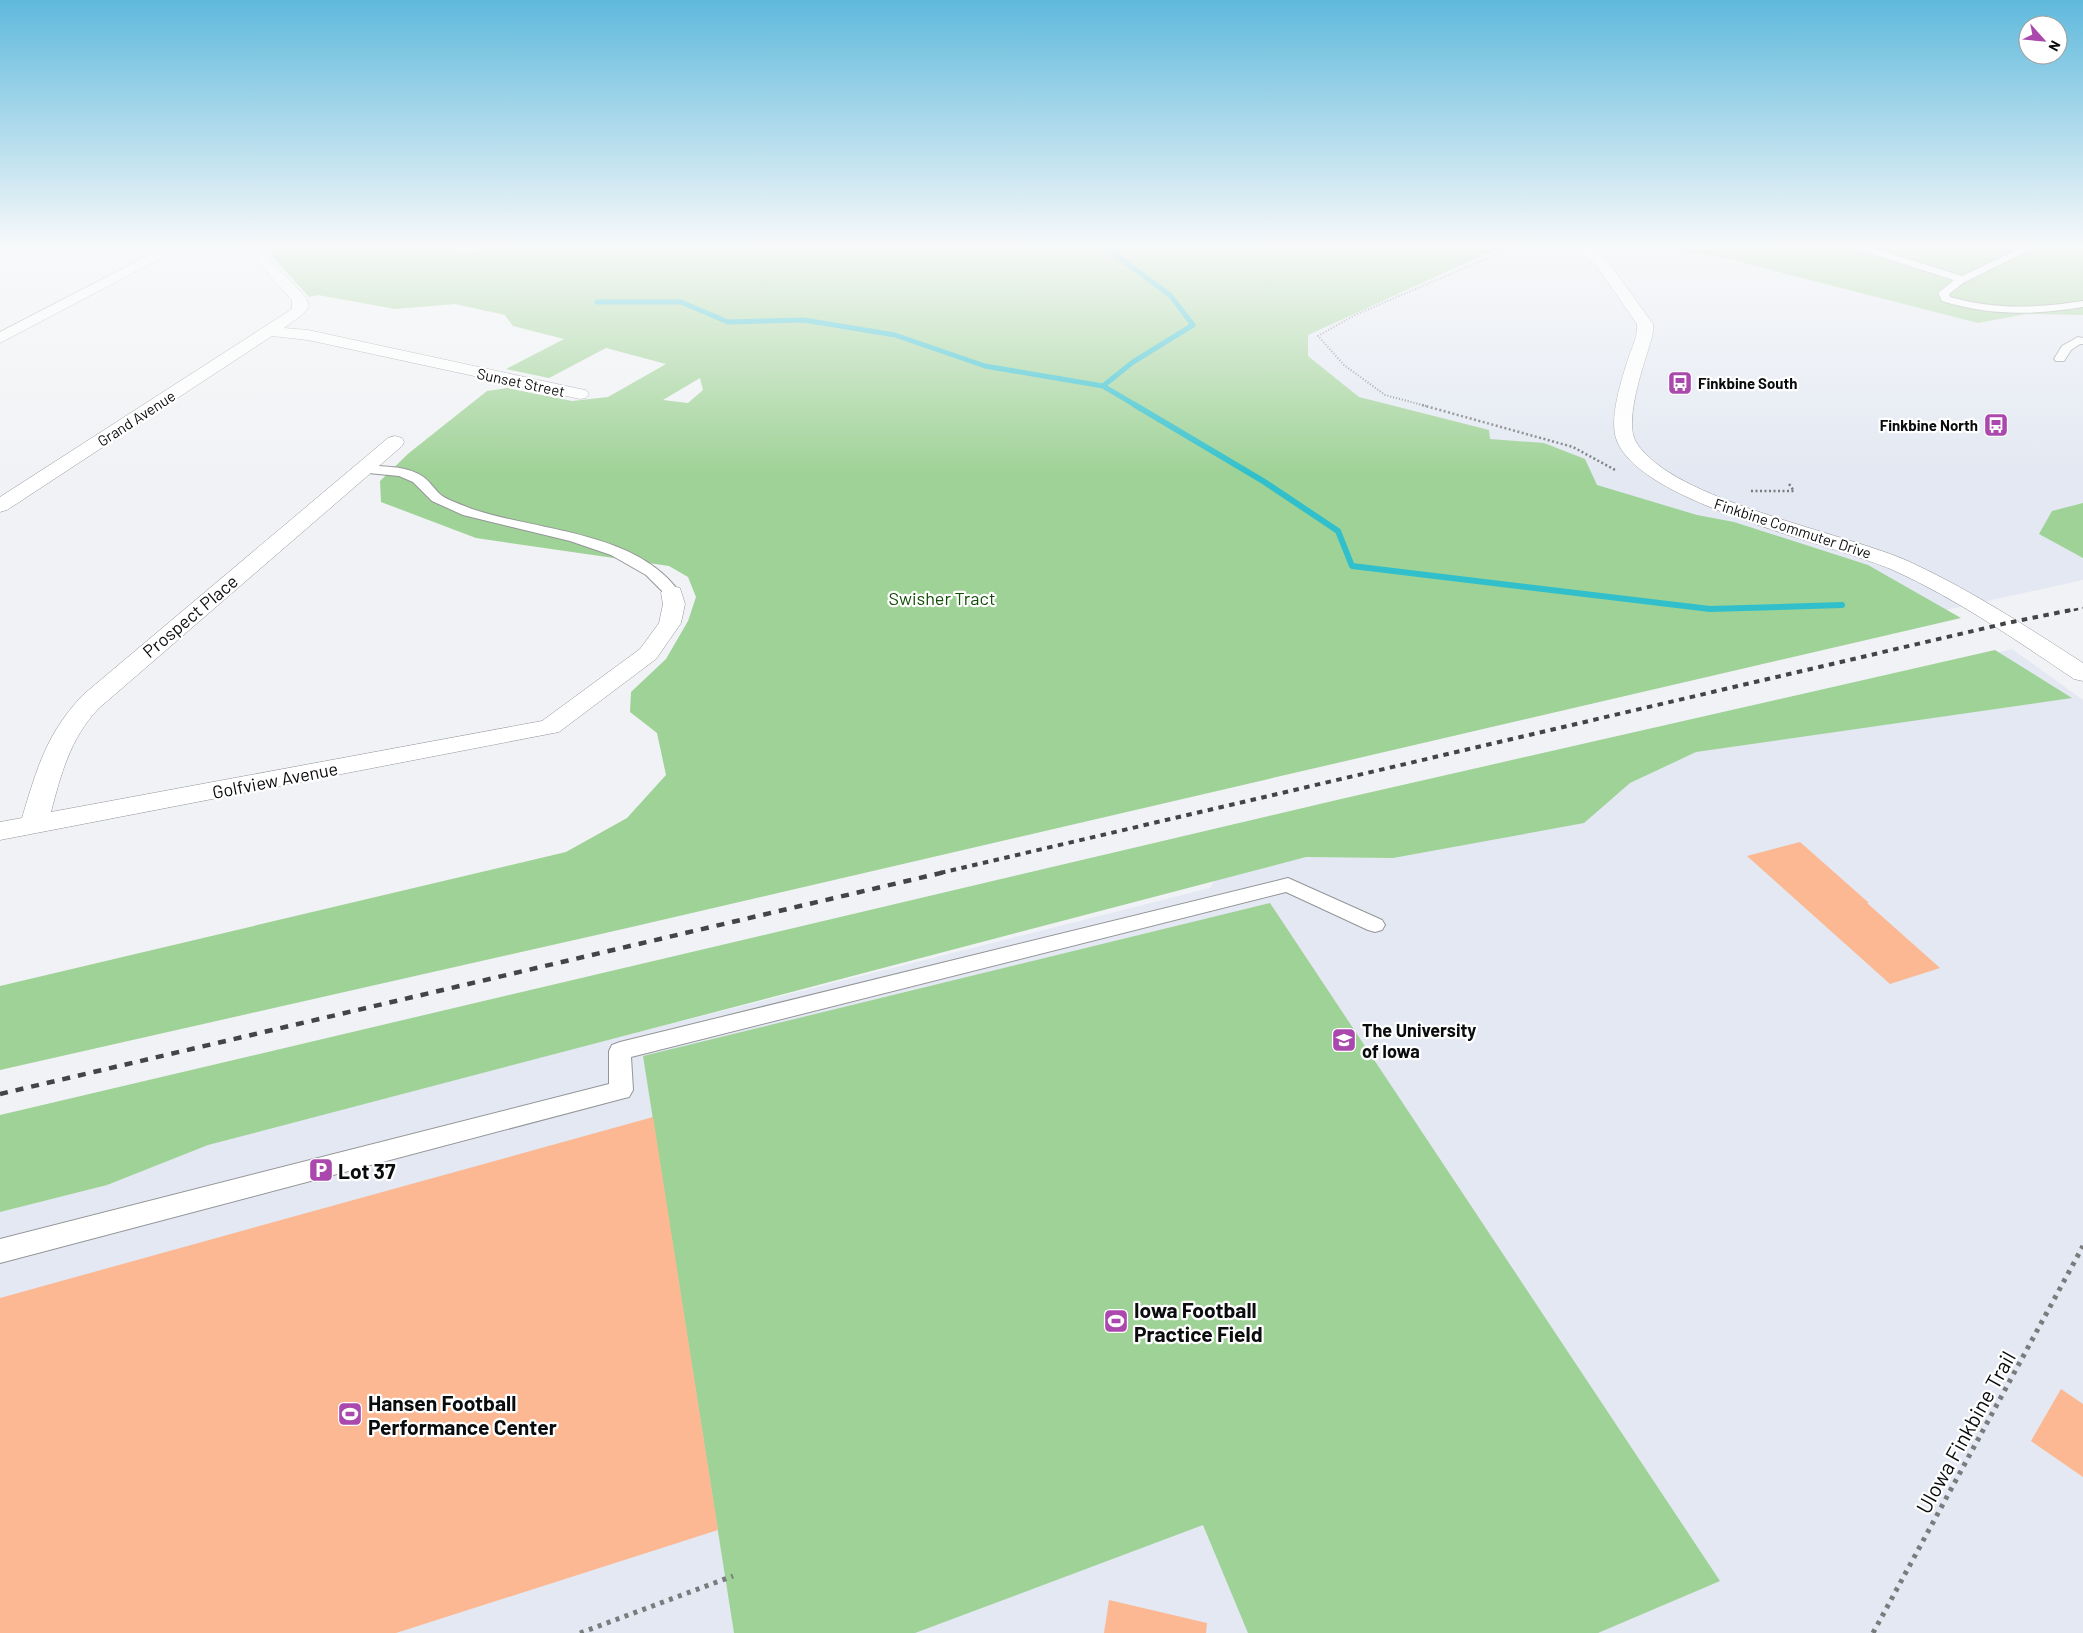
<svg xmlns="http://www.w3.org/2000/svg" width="2083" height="1633" viewBox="0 0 2083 1633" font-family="Barlow,sans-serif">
<rect width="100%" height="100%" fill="#f0f2f5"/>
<path fill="#e3e8f2" d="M 362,245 L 2083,245 L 2083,580 L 1209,771 L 1408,466 Z
M 2012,649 L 2083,700 L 2083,1633 L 0,1633 L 0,1193 L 1210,888 L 1242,833 Z"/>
<path fill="#9fd296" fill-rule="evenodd" d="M 273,245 L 424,245 L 456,252 L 574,246 L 699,245 L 1505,245 L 1308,335 L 1308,356 L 1359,397 L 1489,430 L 1490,439 L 1544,443 L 1585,459 L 1597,485 L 1697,515 L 1734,522 L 1868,565 L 1961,618 L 623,929 L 0,1070 L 0,986 L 566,852 L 627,818 L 666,775 L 657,733 L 630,712 L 631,692 L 666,659 L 688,621 L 696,597 L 688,577 L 669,566 L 476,538 L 381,502 L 380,481 L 409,453 L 487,391 L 507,388 L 572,401 L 608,397 L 666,364 L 606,348 L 549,378 L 506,369 L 564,339 L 513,326 L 505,315 L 455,304 L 395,309 L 318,295 L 309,297 L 272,256 ZM 700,378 L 703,390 L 688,403 L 663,400 Z
M 1649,245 L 2083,245 L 2083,315 L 2026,314 L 1978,323 L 1724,258 Z
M 2083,503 L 2083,558 L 2039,534 L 2052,511 Z
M 1995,650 L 2072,698 L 1696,752 L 1630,783 L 1584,823 L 1393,858 L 1306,857 L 208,1145 L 107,1185 L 0,1212 L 0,1115 L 1341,799 Z
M 1270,903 L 1720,1581 L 1598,1633 L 1248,1633 L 1203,1525 L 915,1633 L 734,1633 L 643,1056 Z"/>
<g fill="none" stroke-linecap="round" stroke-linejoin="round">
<path stroke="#31c0cb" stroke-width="5" d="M 1102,245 L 1170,295 L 1193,325 L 1133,362 L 1103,386 L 1137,406
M 597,302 L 681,302 L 728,322 L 804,320 L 895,335 L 985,366 L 1103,386"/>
<path stroke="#31c0cb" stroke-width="6" d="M 1135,405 L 1263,481 L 1338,531 L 1352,566 L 1710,609 L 1842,605"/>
</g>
<path fill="#fbb892" d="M 1800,842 L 1869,903 L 1867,903 L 1940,968 L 1890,984 L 1747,856 Z
M 653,1117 L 718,1530 L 396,1633 L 0,1633 L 0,1298 Z
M 2061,1389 L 2083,1404 L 2083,1477 L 2031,1441 Z
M 1109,1600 L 1207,1623 L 1206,1633 L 1104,1633 Z"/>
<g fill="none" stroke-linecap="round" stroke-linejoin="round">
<defs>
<path id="lane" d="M 1843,245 L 1869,248 L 1868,245 L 1878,245 L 1879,250 L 1962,276 L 2027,245 L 2039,245 L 1963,283 L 1949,294 L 1950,297 C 1994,310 2038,308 2083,301 L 2083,307 C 2034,315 1990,316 1942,301 L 1938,293 L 1954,280 Z
M 2078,337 L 2083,338 L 2083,344 L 2080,344 L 2071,350 L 2064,361 L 2056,361 L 2054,359 L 2062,346 Z
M 363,465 C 382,467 405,465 422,476 C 430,481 434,489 441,495 C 449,501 463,505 472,509 C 536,531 637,531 680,593 L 672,598 L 667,596 L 646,575 L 611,555 L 570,541 L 463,515 L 432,501 L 413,482 L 399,476 L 358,472 L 356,469 L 358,466 Z
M 1288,878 L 1382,920 L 1385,925 L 1382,930 L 1375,932 L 1368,930 L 1286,892 L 631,1057 L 633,1090 L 629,1097 L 621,1099 L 0,1263 L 0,1239 L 609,1084 L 609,1051 L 612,1045 L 620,1042 Z"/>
<path id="street" d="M 246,245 L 260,245 L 260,248 L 307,299 L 309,307 L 302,315 L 284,328 L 308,330 L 580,389 L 586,390 L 589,394 L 586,398 L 580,399 L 308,340 L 272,336 L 7,510 L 0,512 L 0,497 L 292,309 L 292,300 L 248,252 Z
M 1573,245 L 1589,245 L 1606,259 L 1653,324 C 1654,336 1649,346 1646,357 C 1640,376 1625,424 1636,442 C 1672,501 1844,532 1910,562 C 1971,590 2027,627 2083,663 L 2083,681 L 2074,679 C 2016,640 1957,599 1893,570 C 1831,543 1642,504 1617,441 C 1608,420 1622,378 1629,356 C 1633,345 1638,336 1637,324 L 1596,265 Z
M 395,436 L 402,438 L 404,442 L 402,446 L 98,709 C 70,739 61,774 51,812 L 542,721 L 640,649 L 659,623 L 663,604 L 661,593 L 664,588 L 672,586 L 680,588 L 685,604 L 681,623 L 656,659 L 559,732 L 0,840 L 0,822 L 22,818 C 37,768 47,732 84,694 L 388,438 Z"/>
<path id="secondary" d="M 168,245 L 186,245 L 0,343 L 0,332 Z"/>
</defs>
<use href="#lane" stroke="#939598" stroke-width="2"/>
<use href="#street" stroke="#939598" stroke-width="1"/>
<use href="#secondary" stroke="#939598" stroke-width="1"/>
<path stroke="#7a7b7d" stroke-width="2" stroke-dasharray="1 2" stroke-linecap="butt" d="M 1426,406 L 1385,395 L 1344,365 L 1318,336 L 1355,315 L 1518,245"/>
<path stroke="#7a7b7d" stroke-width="2.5" stroke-dasharray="2 2.5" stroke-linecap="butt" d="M 1422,405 L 1573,447 L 1617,471
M 1751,491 L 1794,491 L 1789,484"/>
<path stroke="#7a7b7d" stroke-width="5" stroke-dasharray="4 5.5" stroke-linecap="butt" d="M 580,1633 L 733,1576
M 1873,1633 L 2083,1246"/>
<use href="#lane" fill="#fff" fill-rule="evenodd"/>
<use href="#street" fill="#fff" fill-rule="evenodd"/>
<use href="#secondary" fill="#fff" fill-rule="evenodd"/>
<path stroke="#434445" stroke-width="2.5" stroke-dasharray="4.5 4.5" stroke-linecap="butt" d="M 2065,612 L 2083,608"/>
<path stroke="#434445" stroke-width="4" stroke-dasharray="5.5 5.5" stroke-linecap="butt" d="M 940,873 L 2007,623 L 2071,610"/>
<path stroke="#434445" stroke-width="4.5" stroke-dasharray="8 8" stroke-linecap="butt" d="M 0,1094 L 945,872"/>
</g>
<linearGradient id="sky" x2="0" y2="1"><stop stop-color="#5fb9dc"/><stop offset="0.52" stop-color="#f8f9fa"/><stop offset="1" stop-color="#f8f9fa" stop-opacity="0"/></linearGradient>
<rect width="2083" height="474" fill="url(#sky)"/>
<defs>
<symbol id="bus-square" viewBox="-11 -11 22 22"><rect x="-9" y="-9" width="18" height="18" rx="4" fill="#ab48ad" stroke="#fff"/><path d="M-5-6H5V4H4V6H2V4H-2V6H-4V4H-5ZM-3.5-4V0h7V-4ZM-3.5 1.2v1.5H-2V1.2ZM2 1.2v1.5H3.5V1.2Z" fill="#fff"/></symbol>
<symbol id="university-square" viewBox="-11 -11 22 22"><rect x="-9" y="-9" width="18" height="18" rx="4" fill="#ab48ad" stroke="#fff"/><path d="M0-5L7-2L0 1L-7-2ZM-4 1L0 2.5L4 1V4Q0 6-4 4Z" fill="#fff"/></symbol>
<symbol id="parking-square" viewBox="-11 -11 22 22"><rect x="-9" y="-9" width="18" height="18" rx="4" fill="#ab48ad" stroke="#fff"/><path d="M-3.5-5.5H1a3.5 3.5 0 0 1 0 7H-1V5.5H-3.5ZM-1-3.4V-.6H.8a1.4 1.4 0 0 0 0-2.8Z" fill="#fff"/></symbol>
<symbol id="stadium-square" viewBox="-11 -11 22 22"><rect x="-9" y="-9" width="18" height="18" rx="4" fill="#ab48ad" stroke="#fff"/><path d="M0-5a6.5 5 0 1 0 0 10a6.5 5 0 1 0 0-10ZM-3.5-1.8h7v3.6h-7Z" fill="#fff"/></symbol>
</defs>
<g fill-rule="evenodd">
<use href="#bus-square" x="1666" y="369" width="28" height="28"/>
<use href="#bus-square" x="1982" y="411" width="28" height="28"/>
<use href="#university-square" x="1330" y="1026" width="28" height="28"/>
<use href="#parking-square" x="307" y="1156" width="28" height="28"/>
<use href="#stadium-square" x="1102" y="1307" width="28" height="28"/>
<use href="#stadium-square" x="336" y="1400" width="28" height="28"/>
</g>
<g text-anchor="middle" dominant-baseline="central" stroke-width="4.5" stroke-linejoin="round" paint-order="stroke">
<g font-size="15" fill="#0b0c0d" stroke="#fff">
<text transform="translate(521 382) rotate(12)">Sunset Street</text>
<text transform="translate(136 418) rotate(-33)">Grand Avenue</text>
<text transform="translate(1793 528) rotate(18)">Finkbine Commuter Drive</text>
</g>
<g font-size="15" font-weight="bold" fill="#0b0c0d" stroke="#fff" text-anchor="start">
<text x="1698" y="383">Finkbine South</text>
<text x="1978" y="425" text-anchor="end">Finkbine North</text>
</g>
<g font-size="18" fill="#114e05" stroke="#fff">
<text x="942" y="598">Swisher Tract</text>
</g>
<g font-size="18" fill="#0b0c0d" stroke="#fff">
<text transform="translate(190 616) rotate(-40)">Prospect Place</text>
<text transform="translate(275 780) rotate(-11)">Golfview Avenue</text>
</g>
<g font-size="18" font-weight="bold" fill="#0b0c0d" stroke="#fff" text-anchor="start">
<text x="1362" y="1030">The University<tspan x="1362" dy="21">of Iowa</tspan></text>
</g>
<g font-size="21" font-weight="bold" fill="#0b0c0d" stroke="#fff" text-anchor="start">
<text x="338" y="1170">Lot 37</text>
<text x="1134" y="1309">Iowa Football<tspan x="1134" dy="24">Practice Field</tspan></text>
<text x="368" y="1402">Hansen Football<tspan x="368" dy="24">Performance Center</tspan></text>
</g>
<g font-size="21" fill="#0b0c0d" stroke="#fff">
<text transform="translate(1965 1432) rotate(-61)">UIowa Finkbine Trail</text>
</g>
</g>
<g transform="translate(2043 40) rotate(117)"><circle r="24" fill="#ffffff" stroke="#9d9e9e"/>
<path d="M0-4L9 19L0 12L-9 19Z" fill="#ab48ad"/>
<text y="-8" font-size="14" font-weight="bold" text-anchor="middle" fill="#0b0c0d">N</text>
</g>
</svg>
